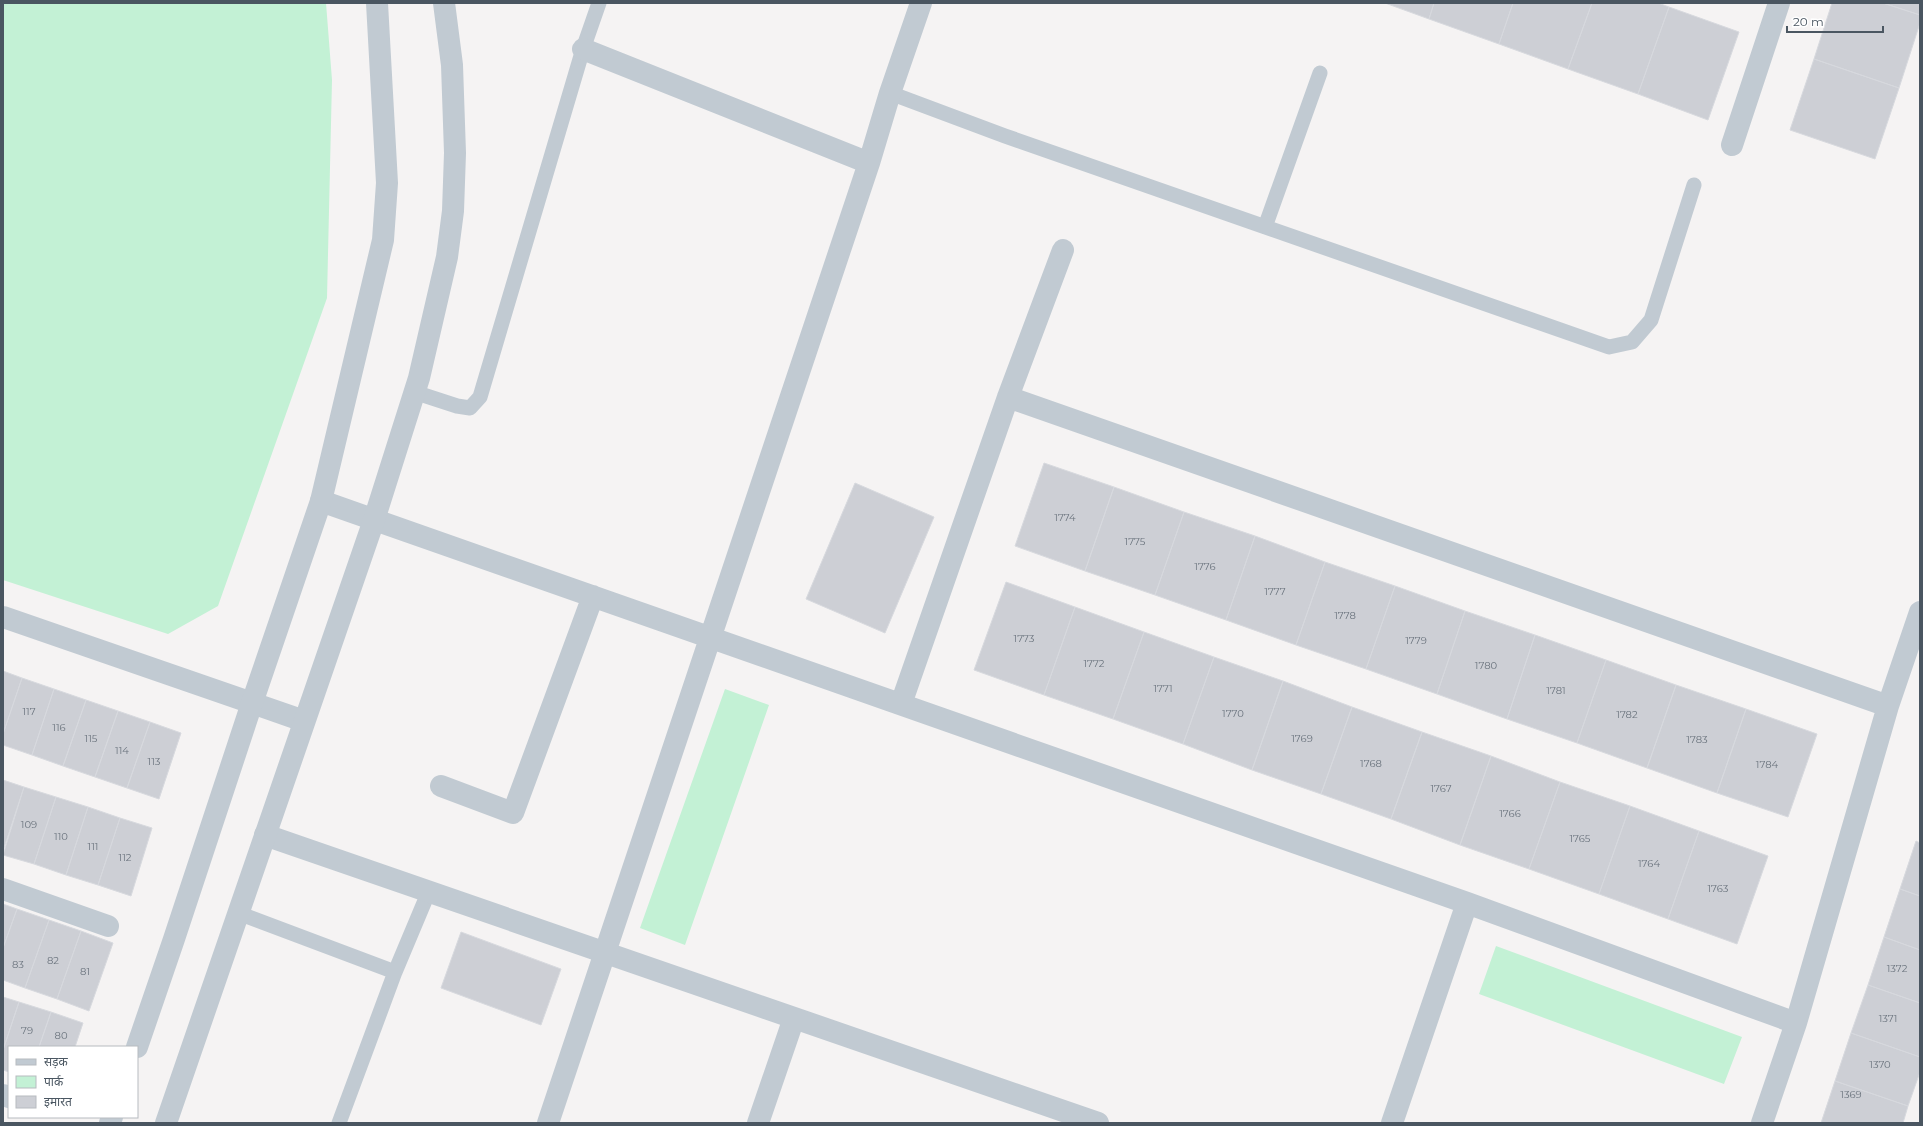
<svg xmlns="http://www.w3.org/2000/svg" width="1923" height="1126" viewBox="0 0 1923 1126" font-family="Montserrat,'Noto Sans Devanagari',sans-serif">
<rect width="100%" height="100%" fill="#f5f3f3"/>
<path fill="#c3f1d5" d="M 3,3 L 326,3 L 332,80 L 327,298 L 218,606 L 168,634 L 3,580 Z
M 725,689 L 769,705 L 685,945 L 640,928 Z
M 1496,946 L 1742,1037 L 1724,1084 L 1479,994 Z"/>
<path fill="#cdcfd5" stroke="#d7d9de" d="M 1385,3 L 1434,3 L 1429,19 Z
M 1434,3 L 1513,3 L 1499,44 L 1429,19 Z
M 1513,3 L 1592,3 L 1568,69 L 1499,44 Z
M 1592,3 L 1658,3 L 1669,7 L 1638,94 L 1568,69 Z
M 1832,3 L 1883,3 L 1920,15 L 1920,23 L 1899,88 L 1814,59 Z
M 1883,3 L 1920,3 L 1920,15 Z
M 1669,7 L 1739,32 L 1708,120 L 1638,94 Z
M 1814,59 L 1899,88 L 1875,159 L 1790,130 Z
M 1044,463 L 1114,487 L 1085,571 L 1015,546 Z
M 855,483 L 934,517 L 885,633 L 806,599 Z
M 1114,487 L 1184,512 L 1155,595 L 1085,571 Z
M 1184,512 L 1255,536 L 1226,620 L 1155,595 Z
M 1255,536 L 1325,562 L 1296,645 L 1226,620 Z
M 1325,562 L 1395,586 L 1366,669 L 1296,645 Z
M 1006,582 L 1075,607 L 1044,695 L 974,670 Z
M 1395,586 L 1465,611 L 1437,694 L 1366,669 Z
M 1075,607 L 1144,632 L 1113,719 L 1044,695 Z
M 1465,611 L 1535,635 L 1507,719 L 1437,694 Z
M 1144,632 L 1214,657 L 1183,744 L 1113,719 Z
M 1535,635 L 1606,660 L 1577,743 L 1507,719 Z
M 1214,657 L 1283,681 L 1252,770 L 1183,744 Z
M 1606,660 L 1676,685 L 1647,768 L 1577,743 Z
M 3,671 L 22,678 L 3,734 Z
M 22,678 L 54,689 L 32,755 L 3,745 L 3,734 Z
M 1283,681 L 1352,707 L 1321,794 L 1252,770 Z
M 1676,685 L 1746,709 L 1717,793 L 1647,768 Z
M 54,689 L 86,700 L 63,766 L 32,755 Z
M 86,700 L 118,711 L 95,777 L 63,766 Z
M 1352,707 L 1422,732 L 1391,819 L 1321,794 Z
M 1746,709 L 1817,734 L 1788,817 L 1717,793 Z
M 118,711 L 150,722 L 127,788 L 95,777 Z
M 150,722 L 181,733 L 159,799 L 127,788 Z
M 1422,732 L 1491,756 L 1460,845 L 1391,819 Z
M 1491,756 L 1560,782 L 1529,869 L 1460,845 Z
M 3,780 L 24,787 L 3,851 Z
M 1560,782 L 1630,806 L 1599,894 L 1529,869 Z
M 24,787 L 56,797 L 34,864 L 3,855 Z
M 56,797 L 88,807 L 66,875 L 34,864 Z
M 1630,806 L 1699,831 L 1668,919 L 1599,894 Z
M 88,807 L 120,818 L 98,885 L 66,875 Z
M 120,818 L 152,828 L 131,896 L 98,885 Z
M 1699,831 L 1768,856 L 1737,944 L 1668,919 Z
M 1916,841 L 1920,843 L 1920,896 L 1900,889 Z
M 1900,889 L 1920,896 L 1920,950 L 1884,937 Z
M 3,904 L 17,909 L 3,948 Z
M 17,909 L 49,920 L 25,988 L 3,980 L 3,948 Z
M 49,920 L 81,931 L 57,999 L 25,988 Z
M 81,931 L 113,943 L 89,1011 L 57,999 Z
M 461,932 L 561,969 L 541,1025 L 441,988 Z
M 1884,937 L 1920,950 L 1920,1003 L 1868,985 Z
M 1868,985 L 1920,1003 L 1920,1057 L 1851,1033 Z
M 3,997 L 19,1002 L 3,1050 Z
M 19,1002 L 51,1012 L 39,1047 L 9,1047 L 9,1072 L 3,1070 L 3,1050 Z
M 51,1012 L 83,1023 L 75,1047 L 39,1047 Z
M 1851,1033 L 1920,1057 L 1920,1072 L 1908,1106 L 1835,1081 Z
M 1835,1081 L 1908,1106 L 1903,1123 L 1821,1123 Z"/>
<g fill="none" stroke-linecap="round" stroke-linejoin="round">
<path stroke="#c1cad2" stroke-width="15" d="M 890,93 L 1005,136 L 1609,347 L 1632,342 L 1651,320 L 1694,185
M 1265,227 L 1320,73
M 414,392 L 457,406 L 470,408 L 480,397 L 583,49 L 599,3
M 238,913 L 395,972 L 339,1123
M 395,972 L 429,891"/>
<path stroke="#c1cad2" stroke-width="22" d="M 583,49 L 869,163
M 1732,145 L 1779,3
M 1008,397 L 1888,706
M 321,501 L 1467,903 L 1796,1023
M 3,617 L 304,721
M 901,704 L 1008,397 L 1063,250
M 441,786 L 513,813 L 593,596
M 265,835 L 1098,1123
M 3,889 L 108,926
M 3,1095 L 9,1097
M 548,1123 L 869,163 L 890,93 L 921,3
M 758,1123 L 794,1018
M 1392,1123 L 1467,903
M 1762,1123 L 1796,1023 L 1888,706 L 1920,612"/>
<path stroke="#c1cad2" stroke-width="22" d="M 137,1047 L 174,939 L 252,703 L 321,501 L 383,240 L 387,183 L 377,3
M 110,1123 L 112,1117
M 166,1123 L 374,520 L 419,378 L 447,257 L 453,211 L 455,153 L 452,65 L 444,3"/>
</g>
<g text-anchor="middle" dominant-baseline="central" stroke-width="3" stroke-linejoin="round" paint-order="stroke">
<g font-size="10" fill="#6b747e">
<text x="1065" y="517">1774</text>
<text x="1135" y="541">1775</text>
<text x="1205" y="566">1776</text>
<text x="1275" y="591">1777</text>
<text x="1345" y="615">1778</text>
<text x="1024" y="638">1773</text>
<text x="1416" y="640">1779</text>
<text x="1094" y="663">1772</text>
<text x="1486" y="665">1780</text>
<text x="1163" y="688">1771</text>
<text x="1556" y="690">1781</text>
<text x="29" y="711">117</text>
<text x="1233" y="713">1770</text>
<text x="1627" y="714">1782</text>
<text x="59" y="727">116</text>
<text x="91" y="738">115</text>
<text x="1302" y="738">1769</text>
<text x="1697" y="739">1783</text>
<text x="122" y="750">114</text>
<text x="154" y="761">113</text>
<text x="1371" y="763">1768</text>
<text x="1767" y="764">1784</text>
<text x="1441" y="788">1767</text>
<text x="1510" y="813">1766</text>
<text x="29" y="824">109</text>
<text x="61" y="836">110</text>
<text x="1580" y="838">1765</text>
<text x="93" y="846">111</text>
<text x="125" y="857">112</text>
<text x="1649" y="863">1764</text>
<text x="1718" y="888">1763</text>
<text x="53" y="960">82</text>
<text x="18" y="964">83</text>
<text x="1897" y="968">1372</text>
<text x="85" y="971">81</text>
<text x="1888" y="1018">1371</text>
<text x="27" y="1030">79</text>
<text x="61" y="1035">80</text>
<text x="1880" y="1064">1370</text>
<text x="1851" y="1094">1369</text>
</g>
</g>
<rect width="1923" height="1126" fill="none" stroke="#4a5661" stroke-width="8"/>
<rect x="8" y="1046" width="130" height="72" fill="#ffffff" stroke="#b7bbc0"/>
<rect x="16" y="1059" width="20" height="6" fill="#c1cad2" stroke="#b7bbc0"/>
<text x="44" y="1066" font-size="12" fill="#4a5661">सड़क</text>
<rect x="16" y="1076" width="20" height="12" fill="#c3f1d5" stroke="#b7bbc0"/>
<text x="44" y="1086" font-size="12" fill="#4a5661">पार्क</text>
<rect x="16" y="1096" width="20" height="12" fill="#cdcfd5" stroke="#b7bbc0"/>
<text x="44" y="1106" font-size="12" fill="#4a5661">इमारत</text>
<path d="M1787 26v6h96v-6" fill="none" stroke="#4a5661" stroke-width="2"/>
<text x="1793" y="26" font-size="12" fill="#4a5661" stroke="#ffffff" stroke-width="3" paint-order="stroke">20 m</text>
</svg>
